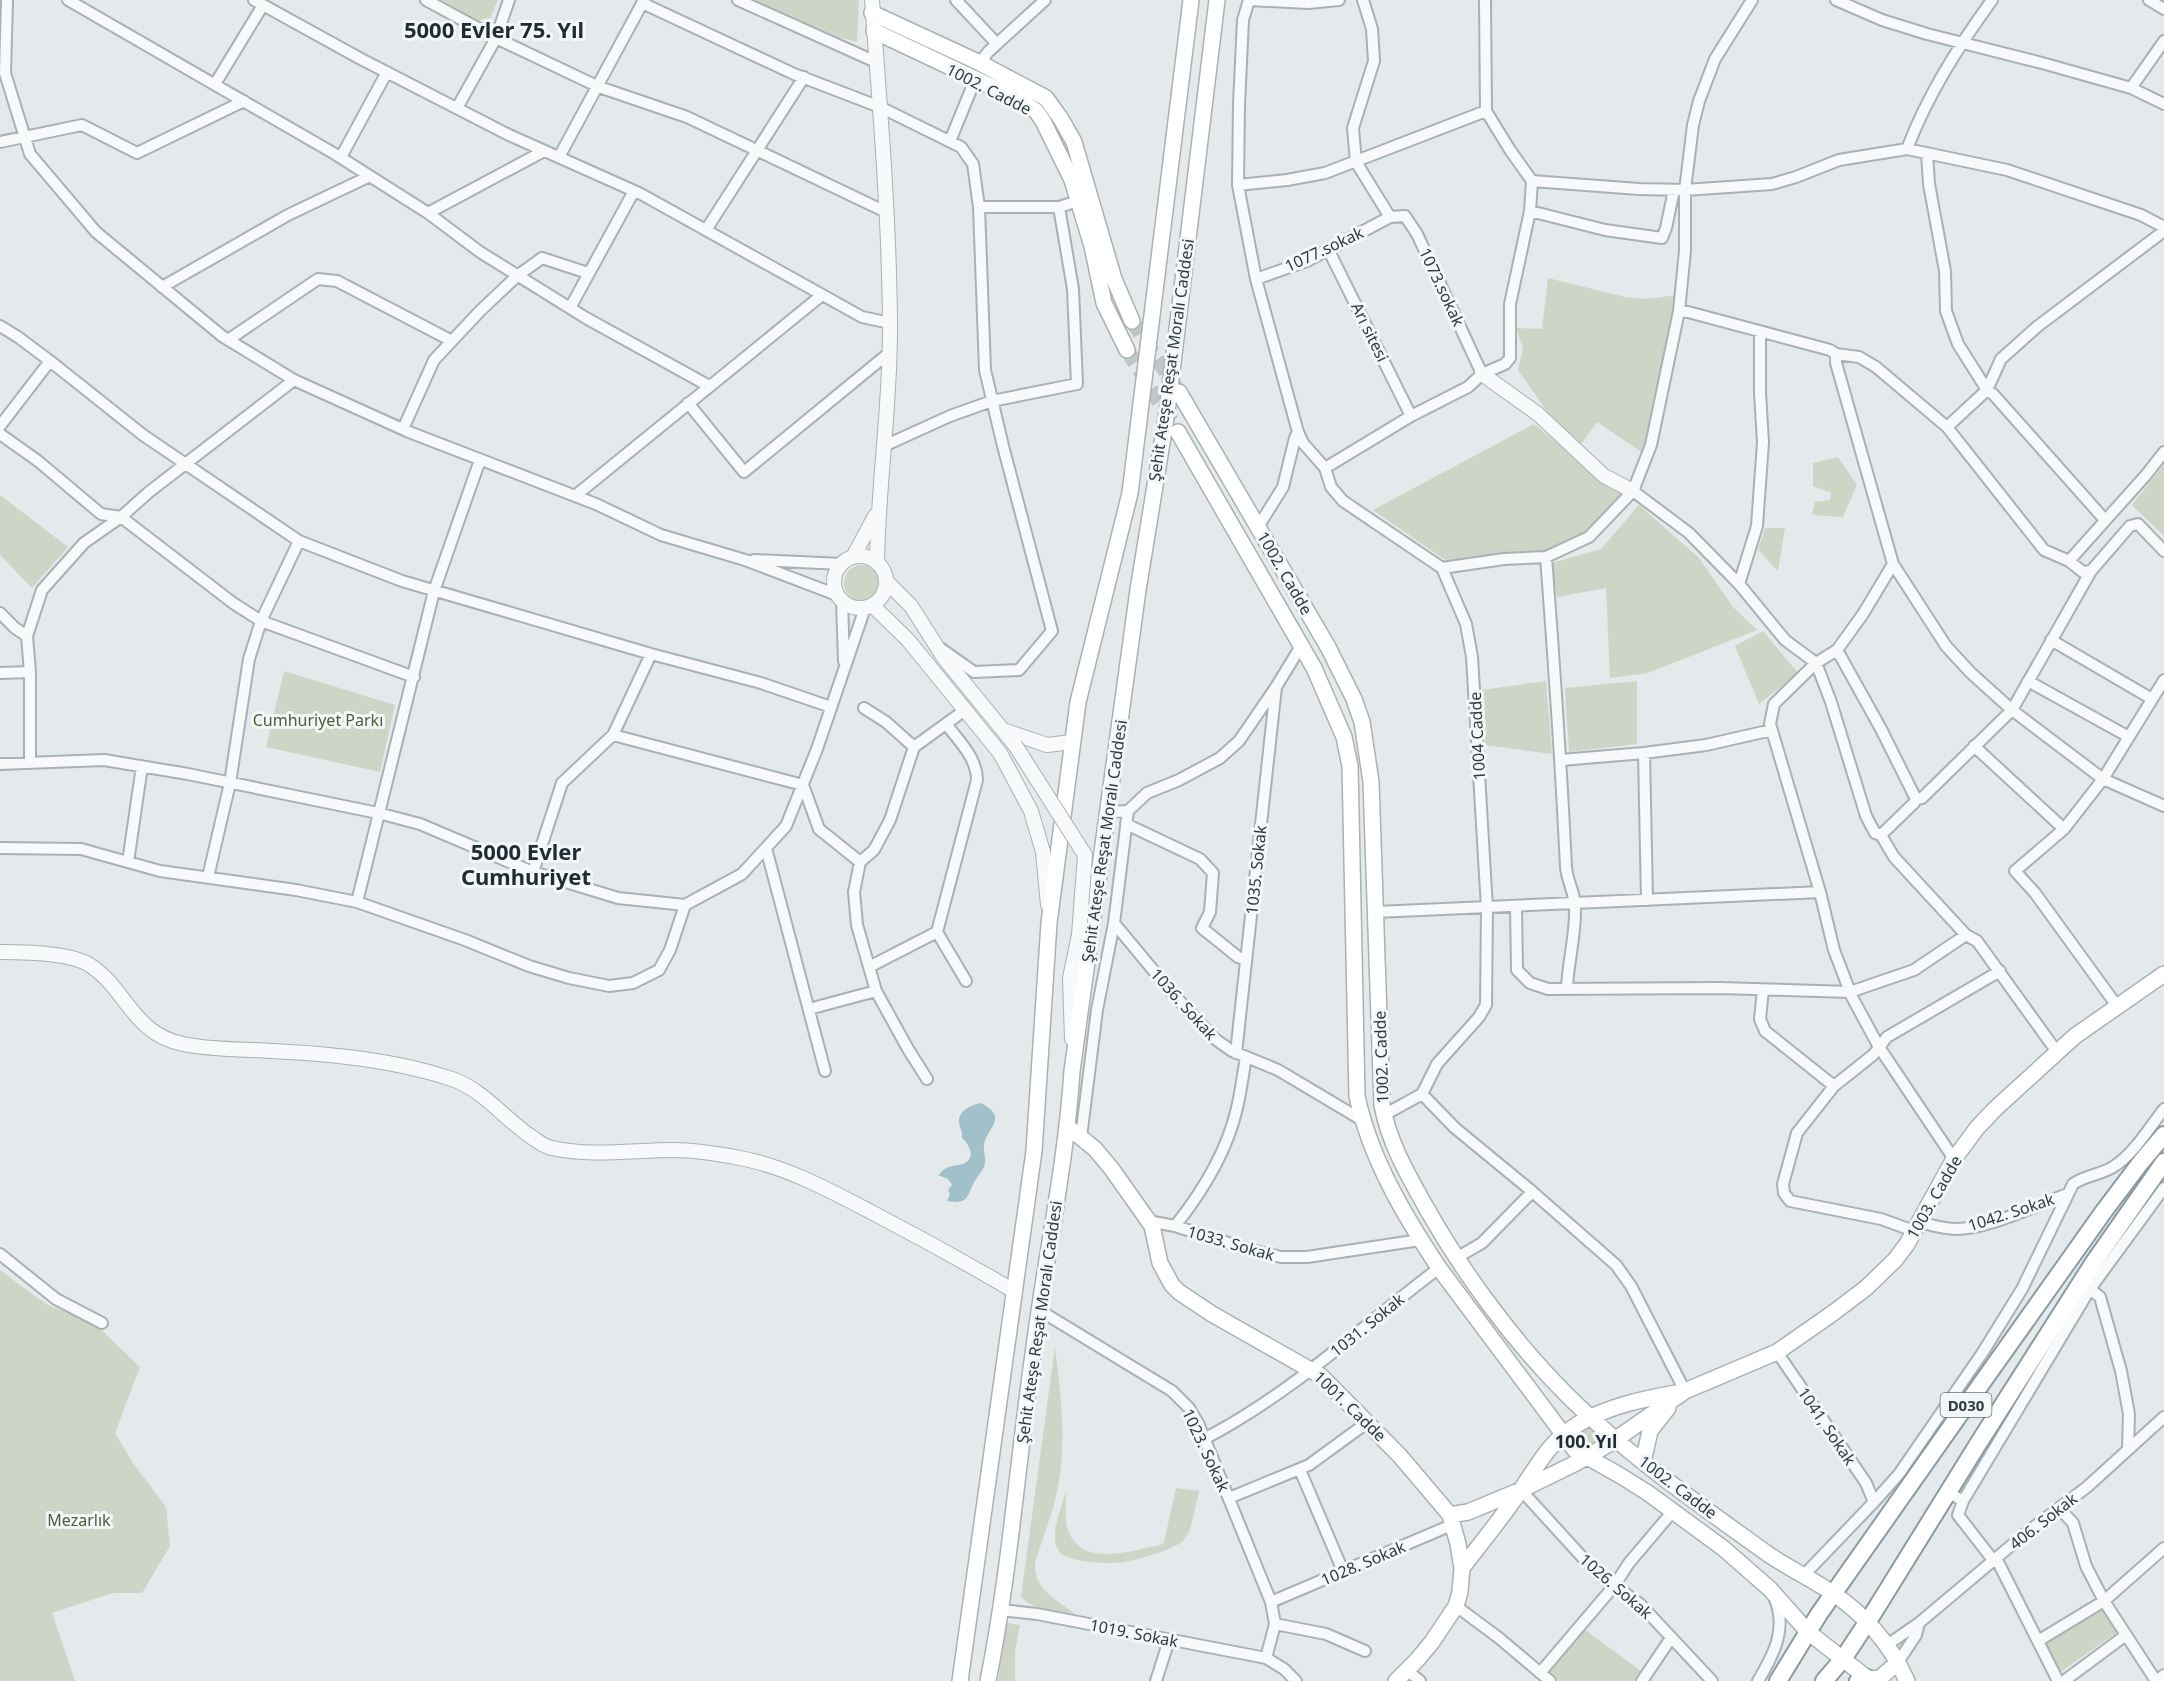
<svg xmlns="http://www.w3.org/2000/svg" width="2164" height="1681" viewBox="0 0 2164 1681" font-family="'Noto Sans',sans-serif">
<rect width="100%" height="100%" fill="#e4e9eb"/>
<path fill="#ced5c6" d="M 442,0 L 498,0 L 490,18 L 477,21 Z
M 755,0 L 859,0 L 857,42 L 838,37 Z
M 1548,278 L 1625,297 L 1647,299 L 1677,295 L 1667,340 L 1663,372 L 1643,453 L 1597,422 L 1580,446 L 1563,434 L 1518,370 L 1523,348 L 1516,328 L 1542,329 Z
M 1534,424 L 1601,479 L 1625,492 L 1584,534 L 1551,550 L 1448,562 L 1373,510 Z
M 1838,457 L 1857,485 L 1843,517 L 1812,515 L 1815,502 L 1830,500 L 1831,493 L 1813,486 L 1813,463 Z
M 2164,464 L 2164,536 L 2132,505 Z
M 0,495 L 68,547 L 32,588 L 0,555 Z
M 1639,505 L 1699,558 L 1733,607 L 1757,630 L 1648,673 L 1610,678 L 1606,588 L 1557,597 L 1552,563 L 1601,549 Z
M 1765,528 L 1785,528 L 1778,571 L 1758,550 Z
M844 583a18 18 0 1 1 36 0a18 18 0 1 1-36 0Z
M 1763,631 L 1798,673 L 1759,704 L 1735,646 Z
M 284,671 L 395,705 L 380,772 L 266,747 Z
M 1546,681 L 1552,754 L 1485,745 L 1482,690 Z
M 1637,681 L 1637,744 L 1569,752 L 1565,688 Z
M 0,1270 L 46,1304 L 95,1324 L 140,1367 L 115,1433 L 133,1463 L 166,1507 L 170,1546 L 142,1593 L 113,1593 L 52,1613 L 75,1681 L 0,1681 Z
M 1055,1347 C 1061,1395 1067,1444 1057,1492 C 1052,1516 1042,1539 1035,1563 C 1034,1590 1056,1599 1075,1614 C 1059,1611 1030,1610 1021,1596 Z
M1578 1437a10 10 0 1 1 20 0a10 10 0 1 1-20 0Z
M 1176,1488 L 1199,1491 C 1195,1506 1193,1528 1184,1540 C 1175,1550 1129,1563 1114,1563 C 1101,1563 1064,1562 1058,1550 C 1049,1534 1062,1507 1066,1491 C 1066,1504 1064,1522 1069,1533 C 1085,1568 1133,1550 1160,1545 L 1164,1542 Z
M 2104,1601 L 2122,1629 L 2056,1675 L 2038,1641 Z
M 1007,1623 L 1020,1625 L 1015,1651 L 1015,1681 L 998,1681 Z
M 1584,1629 L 1641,1671 L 1634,1681 L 1559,1681 L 1549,1672 Z"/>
<path fill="#a2c0c9" d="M 981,1103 C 1010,1118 986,1128 984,1145 C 983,1151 986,1158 985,1163 C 984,1170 979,1174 976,1179 C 966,1195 971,1205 947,1201 L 950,1194 L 948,1190 L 952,1185 L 948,1179 L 938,1175 C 941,1173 943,1170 946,1168 C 952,1165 959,1166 965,1163 C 976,1157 969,1144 962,1138 C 963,1132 960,1129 959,1123 C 958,1110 971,1105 981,1103 Z"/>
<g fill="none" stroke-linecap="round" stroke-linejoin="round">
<path stroke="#bfc6c9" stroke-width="15" stroke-dasharray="15 8" stroke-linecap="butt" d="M 1132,321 L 1176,387
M 1127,350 L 1178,432"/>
<defs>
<path id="minor" d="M 7,0 L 5,73 L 30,154 L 96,232 L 222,336 L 294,380 L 409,432 L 596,504 L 661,535 L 745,560 L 837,595
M 68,0 L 335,154 L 428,213 L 480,252 L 586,318 L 709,386
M 254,0 L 361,59 L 509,135 L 641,194 L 862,317 L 890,323
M 426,0 L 496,38 L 599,87 L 687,117 L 886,212
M 738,0 L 876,62
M 956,0 L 997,44
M 1249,0 L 1243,20 L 1239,104 L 1238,185 L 1256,279 L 1298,432 L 1303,443 L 1325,468 L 1331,487 L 1343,501 L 1442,568 L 1504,559 L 1546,557 L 1589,537 L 1633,491 L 1651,445 L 1679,311 L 1685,251 L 1685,190 L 1693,125 L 1699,101 L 1715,59 L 1752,0
M 1250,0 L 1308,3 L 1339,0
M 1363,0 L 1372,29 L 1374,61 L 1353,128 L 1356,162 L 1390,217
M 1836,0 L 1882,20 L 1927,34 L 2042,63 L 2131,88 L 2164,104
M 2149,0 L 2164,9
M 642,3 L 794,74 L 880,107 L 961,147 L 973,164 L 979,207 L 985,370 L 1003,446 L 1052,631 L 1019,670 L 974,672 L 940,648
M 980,63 L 988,52 L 1045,0
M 215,84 L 263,5
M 2131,88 L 2164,41
M 457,108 L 496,38 L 509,0
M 950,141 L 975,80
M 0,142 L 82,125 L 137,153 L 244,101
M 1907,149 C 1928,94 1958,47 1992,0
M 1927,153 L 1929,184 L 1945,271 L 1946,311 L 1958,344 L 1987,390 L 1993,394 L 2105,520
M 341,157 L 387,72
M 559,157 L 644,0
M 1532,181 L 1639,189 L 1685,190 L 1772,184 L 1796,177 L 1839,160 L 1907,149 L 2007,170 L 2141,215 L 2164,227
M 1238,185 L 1287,180 L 1325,173 L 1486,111
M 979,207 L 1059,207 L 1078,201
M 1530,211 L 1605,230 L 1662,238 L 1666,228 L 1674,190
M 428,213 L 544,151
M 706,230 L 804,77
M 1328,249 L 1411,416
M 1256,279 L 1307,261 L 1390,217 L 1405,216 L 1417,234 L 1482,374
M 162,287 L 288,215 L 370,176
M 570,308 L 634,191
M 1679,311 L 1688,312 L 1830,350 L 1836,354 L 1859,357 L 1876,367 L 1947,427 L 2044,550 L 2069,561 L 2083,572 L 2091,571 L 2130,526 L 2138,524 L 2164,551
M 0,326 L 18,337 L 50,361 L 143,435 L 299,541 L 402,581 L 651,654 L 761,683 L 831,707
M 228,340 L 318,279 L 337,281 L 452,341
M 1836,354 L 1836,363 L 1893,564 L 1946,646 L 1971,673 L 2012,710 L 2103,779 L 2164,806
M 688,403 L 744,472 L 889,353
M 0,426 L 50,361
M 1947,427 L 1987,390 L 2001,359 L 2038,326 L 2164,231
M 403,429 L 434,360 L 480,311 L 517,276 L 542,258 L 588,273
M 0,434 L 38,461 L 101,514 L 121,517 L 233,603 L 261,621 L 414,677
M 884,446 L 950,416 L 992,401 L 1077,384 L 1073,289 L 1059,207
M 1325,468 L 1411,416 L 1468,387 L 1482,374 L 1505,364 L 1510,358 L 1510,304 L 1530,211 L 1532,181 L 1510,150 L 1486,111 L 1485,0
M 1633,491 L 1689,533 L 1739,584 L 1785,640 L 1816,663 L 1831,702 L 1866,816 L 1875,833 L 1881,835 L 1894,857 L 1966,935 L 1977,941 L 2057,1052
M 575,496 L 822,295
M 1258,527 L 1283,487 L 1295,438 L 1298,432
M 1546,557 C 1554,661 1561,764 1566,867 C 1567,881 1575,893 1575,907 C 1576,935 1568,961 1567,988
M 754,560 L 842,564
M 2069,561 L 2146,475 L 2164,452
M 1893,564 L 1863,614 L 1837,650 L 1816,663 L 1774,704 L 1770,724 L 1820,892 L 1834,950 L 1852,997 L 1879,1047 L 1954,1159
M 1739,584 L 1757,526 L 1763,442 L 1760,393 L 1760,333
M 842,601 L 844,661
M 0,613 L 15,628 L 27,636
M 2051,640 L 2152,699
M 1837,650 L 1881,729 L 1916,799
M 0,673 L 30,672
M 2028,681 L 2129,737
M 864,708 L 886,722 L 914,747
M 613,735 L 803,785 L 819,829 L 860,862 L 854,892 L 857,925 L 876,991 L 908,1049 L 927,1079
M 1974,746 L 2064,829
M 1644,753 L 1647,900
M 1561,760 L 1644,753 L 1706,745 L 1772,730
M 30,763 L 30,672 L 27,636 L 42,590 L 84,543 L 121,517 L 149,492 L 294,380
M 0,764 L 104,760 L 188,774 L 378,813 L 420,824 L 533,872 L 618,898 L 685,905 L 742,874 L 786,826 L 817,749 L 865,608
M 1107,812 L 1128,811 L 1147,793 L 1179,780 L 1220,758 L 1239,741 L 1276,687 L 1301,646
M 1126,824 L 1200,859 L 1213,873 L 1210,912 L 1202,928 L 1238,957 L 1246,960
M 1881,835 L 1914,803 L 1916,799 L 1922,798 L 2012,710 L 2091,571
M 0,848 L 81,849 L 160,871 L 296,890 L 357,902 L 465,940 L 529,966 L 569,978 L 609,986 L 633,983 L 659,970 L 670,950 L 685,905
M 766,848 L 825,1071
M 128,862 L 142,766
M 860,862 L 874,850 L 890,820 L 914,747 L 965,710
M 533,872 L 562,783 L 613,735 L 651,654
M 208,877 L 230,783 L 249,659 L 261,621 L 299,541
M 357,902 L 434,591 L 480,460
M 1516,907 L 1517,970 L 1530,983 L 1548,989 L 1720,988 L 1850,992 L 1914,970 L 1966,935
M 1376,912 L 1820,892
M 1114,923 L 1173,994 L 1215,1039 L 1232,1051 L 1278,1070 L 1362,1120
M 937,932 L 966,981
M 869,967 L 937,932 L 977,780 C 977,758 959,741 946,724
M 1763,990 L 1760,1019 L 1765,1031 L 1834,1086
M 2117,1006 L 2035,893 L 2015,871 L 2064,829 L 2103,779 L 2164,680
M 809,1009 L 876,991
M 1236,1053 L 1276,687
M 1422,1094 L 1455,1128 L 1528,1188 L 1616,1265 L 1631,1286 L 1685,1391
M 1384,1115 L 1422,1094 L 1437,1064 L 1479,1017 L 1486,1005 L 1487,908 L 1472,657 L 1466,624 L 1442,568
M 1081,1137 L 1097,1010 L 1114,923 L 1128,811
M 1148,1221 L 1175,1226 L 1247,1249 L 1281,1257 L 1307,1257 L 1420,1240
M 1919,1222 C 1931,1225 1943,1229 1956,1229 C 1988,1229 2036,1205 2068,1194
M 1175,1226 C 1203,1191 1227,1152 1237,1108 C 1241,1091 1243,1074 1246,1057
M 1914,1231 L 1881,1219 L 1790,1201 L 1784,1193 L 1783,1184 L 1797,1133 L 1834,1086 L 1873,1055 L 1887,1037 L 2000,971
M 0,1254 L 56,1299 L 102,1323
M 1458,1257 L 1482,1243 L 1531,1193
M 2086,1286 L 2100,1297 L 2121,1371 L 2129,1414 L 2128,1449
M 1039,1310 L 1172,1391 L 1189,1408 L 1198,1423 L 1271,1602 L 1275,1624 L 1266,1658
M 1777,1352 L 1866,1483 L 1874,1502
M 1204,1439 C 1291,1394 1361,1327 1439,1268
M 1300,1470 L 1343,1571
M 1521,1490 L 1583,1558 L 1601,1576 L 1640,1604 L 1712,1681
M 1948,1492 L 1963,1501 L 1958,1515 L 1993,1560
M 1229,1498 L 1309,1465 L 1368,1422
M 1963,1501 L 2090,1289 L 2164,1188
M 2060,1509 L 2073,1523 L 2086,1566 L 2104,1601 L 2164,1548
M 1996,1558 L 2058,1681
M 1804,1575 L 1874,1502 L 1899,1474 L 1983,1352 L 2022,1289 L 2073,1184 C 2086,1175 2100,1175 2113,1167 C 2134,1154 2149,1128 2164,1109
M 1271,1602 L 1454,1524
M 1456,1606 L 1499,1638 L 1550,1681
M 1001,1610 L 1037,1614 L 1266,1658 L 1284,1669 L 1296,1681
M 1275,1624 L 1326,1634 L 1365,1651
M 2038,1641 L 2104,1601 L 2156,1681 L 2164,1675
M 1887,1645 L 1919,1623 L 2026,1533 L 2087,1487 L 2164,1417
M 1898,1662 L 1916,1635 L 1919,1623
M 1408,1671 L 1420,1681
M 1540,1673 L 1614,1586 L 1629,1563 L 1673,1511
M 1156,1681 L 1169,1640
M 1642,1681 L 1671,1638
M 1758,1681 C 1774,1654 1788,1628 1774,1597
M 2064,1681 L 2126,1635"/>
<path id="tertiary" d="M 872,0 C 880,107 889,215 890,322 C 891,403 878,482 877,563
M 1482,374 L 1538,414 L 1604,476 L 1633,491
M834 582a26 26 0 1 1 52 0a26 26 0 1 1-52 0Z
M 853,557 L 875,516
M 886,581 L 911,606 L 944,658 L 1015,745
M 872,605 L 908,640 L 1000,753 L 1031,811 L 1043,852 L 1048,905
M 1003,730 L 1047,745 L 1072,742
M 0,952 C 22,952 69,953 88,964 C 126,987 132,1034 183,1044 C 210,1050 244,1049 272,1051 C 332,1054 395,1060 452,1079 C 484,1090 505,1120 533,1138 C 539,1142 545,1147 552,1148 C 591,1157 634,1150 674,1150 C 695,1150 719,1154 740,1158 C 787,1167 831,1191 873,1213 C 921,1238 968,1264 1014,1291
M 1072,1039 L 1070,978 L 1079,935"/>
<path id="secondary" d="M 872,13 L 980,63 L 1046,98 L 1061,119 L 1074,142 L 1114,279 L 1132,321
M 874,31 L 1018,99 L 1036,111 L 1043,121 L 1072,180 L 1092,246 L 1104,303 L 1127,350
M 1179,392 L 1328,647 L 1354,699 L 1362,722 L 1371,782 L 1382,1105 C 1389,1143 1408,1175 1427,1209 C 1463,1273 1514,1342 1566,1394 C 1626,1454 1697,1503 1765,1552 C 1786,1567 1810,1578 1831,1592 C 1864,1614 1891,1645 1907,1681
M 1178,432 L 1314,668 L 1344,737 L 1350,766 L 1357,1096 C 1370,1158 1404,1215 1439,1268 L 1575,1450 L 1621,1476 L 1648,1493 L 1723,1548 L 1770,1589 L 1808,1632 L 1871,1681
M 1068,1127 L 1095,1149 L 1111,1168 L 1152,1226 L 1160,1263 L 1172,1285 L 1179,1292 L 1212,1314 L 1321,1376 L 1400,1456 L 1450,1515 L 1458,1544 L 1462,1568 L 1460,1592 L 1456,1606 L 1432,1642 L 1417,1660 L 1396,1681
M 1643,1462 L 1650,1431 L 1668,1408
M 1450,1515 L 1468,1512 L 1521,1490 L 1576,1463 L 1609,1444 L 1685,1391 L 1777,1352 L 1833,1313 L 1866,1288 L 1895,1260 L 1907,1244 L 1954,1159 L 1977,1128 L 1995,1109 L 2075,1036 L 2164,974
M 1462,1568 C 1481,1543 1502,1518 1520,1491 C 1539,1464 1549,1441 1580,1423 C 1609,1406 1643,1399 1676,1393
M 1867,1678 L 1879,1679 L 1898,1662
M 960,1681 L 1034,1151 L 1049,923 L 1078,702 L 1130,493 L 1191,0
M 988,1681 C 1010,1571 1018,1458 1034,1347 C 1046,1255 1066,1164 1072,1071 L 1138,590 L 1167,412 L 1217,0"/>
<path id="trunk" d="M 1778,1681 L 1819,1614 L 1974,1394 L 2104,1211 L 2141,1162 L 2164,1135
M 1824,1681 L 1843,1659 L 1872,1615 L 1978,1444 L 2094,1262 L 2164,1162
M 1858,1681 L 1867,1678"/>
</defs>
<use href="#minor" stroke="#a9b1b5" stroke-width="14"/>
<use href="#tertiary" stroke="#a9b1b5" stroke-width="16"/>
<use href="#secondary" stroke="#a9b1b5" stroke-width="18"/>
<use href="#trunk" stroke="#8c9ba1" stroke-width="20"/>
<use href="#minor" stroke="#f7f9fa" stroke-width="10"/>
<use href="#tertiary" stroke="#f7f9fa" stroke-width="14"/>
<use href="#secondary" stroke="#fff" stroke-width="15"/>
<use href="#trunk" stroke="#fff" stroke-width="16"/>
<defs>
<path id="tertiary-bridge" d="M 1015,745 L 1085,855 L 1079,935"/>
</defs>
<use href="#tertiary-bridge" stroke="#a9b1b5" stroke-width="16" stroke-linecap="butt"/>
<use href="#tertiary-bridge" stroke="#f7f9fa" stroke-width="14"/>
</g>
<g text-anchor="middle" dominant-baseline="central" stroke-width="6" stroke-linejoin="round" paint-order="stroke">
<rect fill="#f4f7f8" stroke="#697379" stroke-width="1.5" x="1940.5" y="1393" width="51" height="24" rx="4.5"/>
<g font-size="15" font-weight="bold" fill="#2d3b43">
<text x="1966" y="1405">D030</text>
</g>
<g font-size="16" fill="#2d3b43" stroke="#f4f7f8">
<text transform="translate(989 89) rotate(27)">1002. Cadde</text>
<text transform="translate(1324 249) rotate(-25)">1077.sokak</text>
<text transform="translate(1442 287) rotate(65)">1073.sokak</text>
<text transform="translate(1370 332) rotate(64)">Arı sitesi</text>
<text transform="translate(1171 360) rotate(-82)">Şehit Ateşe Reşat Moralı Caddesi</text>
<text transform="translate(1285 573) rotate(60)">1002. Cadde</text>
<text transform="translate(1477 736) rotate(-93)">1004 Cadde</text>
<text transform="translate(1104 841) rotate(-82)">Şehit Ateşe Reşat Moralı Caddesi</text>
<text transform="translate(1256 870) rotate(-84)">1035. Sokak</text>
<text transform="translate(1184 1004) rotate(48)">1036. Sokak</text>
<text transform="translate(1381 1057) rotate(-92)">1002. Cadde</text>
<text transform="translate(1934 1197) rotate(-60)">1003. Cadde</text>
<text transform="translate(2011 1212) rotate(-18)">1042. Sokak</text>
<text transform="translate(1231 1243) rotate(16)">1033. Sokak</text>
<text transform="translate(1039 1322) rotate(-82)">Şehit Ateşe Reşat Moralı Caddesi</text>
<text transform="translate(1367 1325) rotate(-39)">1031. Sokak</text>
<text transform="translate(1350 1406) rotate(44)">1001. Cadde</text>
<text transform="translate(1827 1426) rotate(56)">1041, Sokak</text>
<text transform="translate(1206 1450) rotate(65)">1023. Sokak</text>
<text transform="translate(1678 1487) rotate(37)">1002. Cadde</text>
<text transform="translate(2043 1521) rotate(-38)">406. Sokak</text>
<text transform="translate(1363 1563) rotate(-23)">1028. Sokak</text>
<text transform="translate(1616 1586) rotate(41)">1026. Sokak</text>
<text transform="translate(1134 1633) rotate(11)">1019. Sokak</text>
</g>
<g font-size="16" fill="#4c5e3b" stroke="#f4f7f8">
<text x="318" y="720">Cumhuriyet Parkı</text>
<text x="79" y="1520">Mezarlık</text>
</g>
<g font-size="18" font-weight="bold" fill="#1f2c34" stroke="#f4f7f8">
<text x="1586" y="1441">100. Yıl</text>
</g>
<g font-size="22" font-weight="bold" fill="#1f2c34" stroke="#f4f7f8">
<text x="494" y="29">5000 Evler 75. Yıl</text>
<text x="526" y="851">5000 Evler<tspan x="526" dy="25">Cumhuriyet</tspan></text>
</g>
</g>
</svg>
